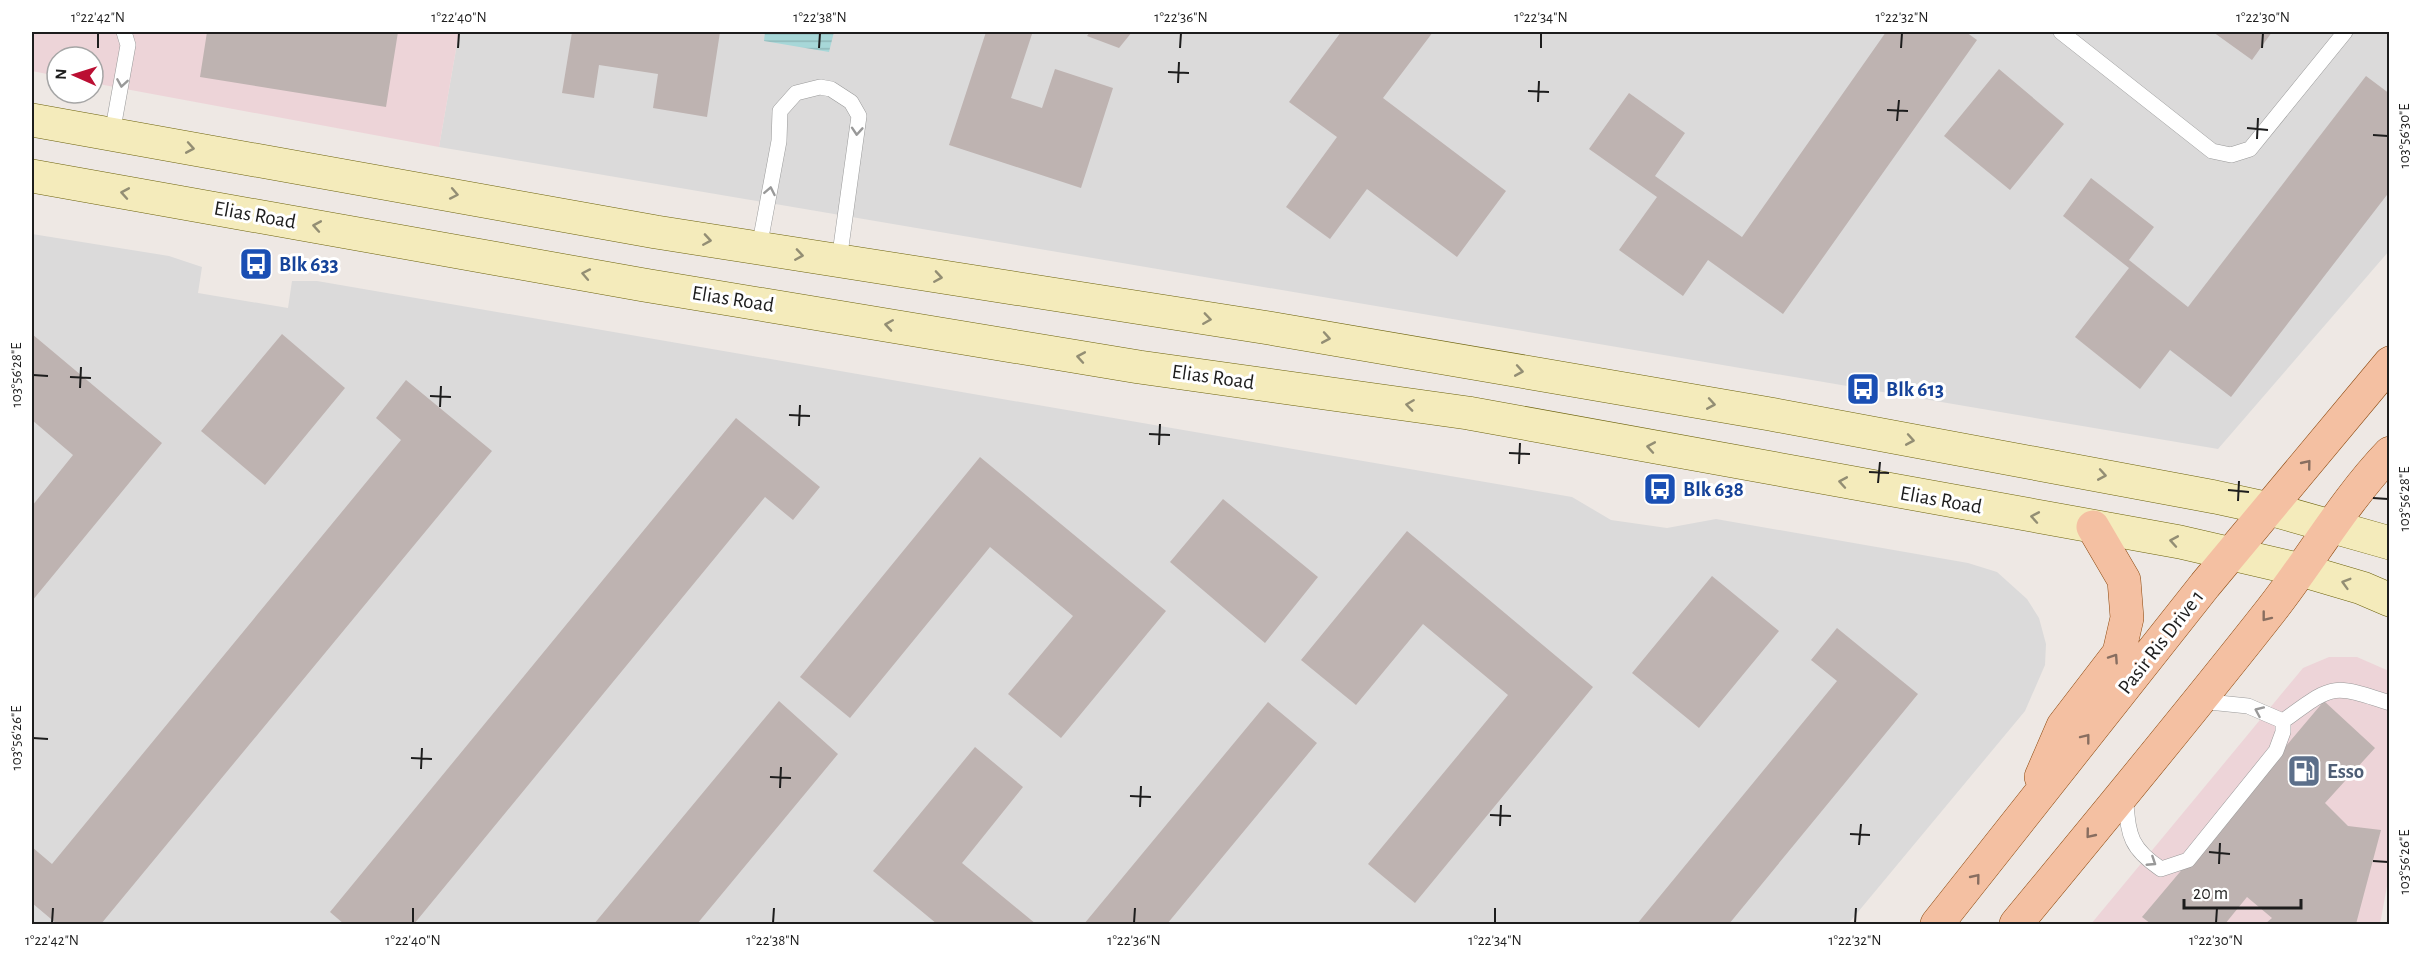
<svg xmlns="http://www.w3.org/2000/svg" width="2421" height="956" viewBox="0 0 2421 956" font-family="'Alegreya Sans',sans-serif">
<defs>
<pattern id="water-rules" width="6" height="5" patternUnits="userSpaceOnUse" patternTransform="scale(1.5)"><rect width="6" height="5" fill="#a7d7d8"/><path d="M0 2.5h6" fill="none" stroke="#8fb8b9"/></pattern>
</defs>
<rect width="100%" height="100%" fill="#eee8e4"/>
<path fill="#dbdada" d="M 459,32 L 2389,32 L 2389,251 L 2218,449 L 439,147 Z
M 32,234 L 169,256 L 202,267 L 198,293 L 288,308 L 292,281 L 317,281 L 1572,497 L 1611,520 L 1667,528 L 1716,519 L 1968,563 L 1997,572 L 2027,599 L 2039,618 L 2046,644 L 2045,665 L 2025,711 L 1848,924 L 32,924 Z"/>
<path fill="#edd4d8" d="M 32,32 L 459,32 L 439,147 L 93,83 L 93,57 L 57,57 L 57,76 L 32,71 Z
M 2329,657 L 2357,657 L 2389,671 L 2390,870 L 2380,924 L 2091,924 L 2303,668 Z"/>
<path fill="url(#water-rules)" d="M 765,32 L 834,32 L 829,52 L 764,41 Z"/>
<path fill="#beb3b1" d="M 207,32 L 398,32 L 386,107 L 200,77 Z
M 572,32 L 720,32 L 707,117 L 653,108 L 658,74 L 599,65 L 594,98 L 562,93 Z
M 986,32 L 1032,34 L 1011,98 L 1042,108 L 1055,69 L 1113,88 L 1081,188 L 949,145 Z
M 1090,32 L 1132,32 L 1119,48 L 1087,36 Z
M 1341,32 L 1433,32 L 1383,98 L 1506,191 L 1457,257 L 1367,189 L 1330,239 L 1286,207 L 1337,137 L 1289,102 Z
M 1886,32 L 1966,32 L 1977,40 L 1783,314 L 1708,260 L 1683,296 L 1619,250 L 1657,197 L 1589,149 L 1629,93 L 1685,133 L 1655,176 L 1742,237 Z
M 2213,32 L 2272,32 L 2252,60 Z
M 1999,69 L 2064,124 L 2010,190 L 1944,136 Z
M 2366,76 L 2390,94 L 2390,191 L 2231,397 L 2170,350 L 2140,389 L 2075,337 L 2129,268 L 2063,216 L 2091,178 L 2154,227 L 2129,260 L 2188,307 Z
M 32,334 L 162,443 L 32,601 L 32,506 L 73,455 L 32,420 Z
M 282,334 L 345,388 L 265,485 L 201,431 Z
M 406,380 L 492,451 L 101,924 L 57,924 L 32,903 L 32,847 L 52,864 L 401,440 L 376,418 Z
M 736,418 L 820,487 L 793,520 L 765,497 L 414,924 L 344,924 L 330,912 Z
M 980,457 L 1166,611 L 1061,738 L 1008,694 L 1073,616 L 990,547 L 850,718 L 800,677 Z
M 1223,499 L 1318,577 L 1265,643 L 1170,562 Z
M 1407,531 L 1593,687 L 1415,903 L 1368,864 L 1508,695 L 1423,624 L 1356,705 L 1301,660 Z
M 1712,576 L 1779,631 L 1699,728 L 1632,673 Z
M 1837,628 L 1918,694 L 1729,924 L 1637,924 L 1837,681 L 1811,660 Z
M 779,701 L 838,754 L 697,924 L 594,924 Z
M 2324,701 L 2375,748 L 2325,803 L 2348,826 L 2381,830 L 2356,924 L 2265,924 L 2272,918 L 2247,897 L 2225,924 L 2151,924 L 2142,917 Z
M 1268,702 L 1317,743 L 1167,924 L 1084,924 Z
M 975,747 L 1023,787 L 962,863 L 1036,924 L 937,924 L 873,871 Z"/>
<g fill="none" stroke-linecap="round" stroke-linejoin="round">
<defs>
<path id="service" d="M 2061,32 L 2212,151 L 2231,155 L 2250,149 L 2345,32
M 112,134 L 128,45 L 124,32
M 759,248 L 779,141 L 780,111 L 796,93 L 820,87 L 831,89 L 851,102 L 859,116 L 839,261
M 2283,721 C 2333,685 2330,683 2390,703
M 2125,795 C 2129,833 2127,846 2161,869 L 2188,860 L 2276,751 L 2283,732 L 2283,721 L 2248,706 L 2199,701"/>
<path id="secondary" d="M 32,120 L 656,232 L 1269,328 L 1770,414 L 2215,497 L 2270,509 L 2390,543
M 32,176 L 644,285 L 1139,367 L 1468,413 L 2180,542 L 2301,570 L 2362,588 L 2390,600"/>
<path id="primary" d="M 2041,777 L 2063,726 L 2119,653 L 2127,618 L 2124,580 L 2093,527
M 1937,924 L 2205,585 L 2390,363
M 2016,924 C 2102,820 2188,716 2272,609 C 2312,558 2344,501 2390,453"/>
</defs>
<use href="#service" stroke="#9a9a9a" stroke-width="16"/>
<use href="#secondary" stroke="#6c620d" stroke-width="34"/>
<use href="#primary" stroke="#8b460b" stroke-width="34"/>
<use href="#service" stroke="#fff" stroke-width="15"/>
<use href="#secondary" stroke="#f4ebbb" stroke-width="33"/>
<use href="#primary" stroke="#f4c0a2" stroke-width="33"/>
</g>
<defs><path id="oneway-chevron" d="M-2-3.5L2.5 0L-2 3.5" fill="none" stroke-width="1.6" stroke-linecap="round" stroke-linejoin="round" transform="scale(1.5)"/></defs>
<g stroke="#999">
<use href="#oneway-chevron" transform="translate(122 83) rotate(99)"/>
<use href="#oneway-chevron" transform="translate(857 131) rotate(94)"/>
<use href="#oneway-chevron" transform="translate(770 191) rotate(-79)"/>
<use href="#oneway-chevron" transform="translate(2259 711) rotate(-156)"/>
<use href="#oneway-chevron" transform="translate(2152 862) rotate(33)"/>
</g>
<g stroke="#938e74">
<use href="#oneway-chevron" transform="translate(190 148) rotate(10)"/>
<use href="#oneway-chevron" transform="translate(125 193) rotate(-170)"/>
<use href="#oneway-chevron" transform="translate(454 194) rotate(11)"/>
<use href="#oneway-chevron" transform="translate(317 226) rotate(-170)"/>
<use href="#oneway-chevron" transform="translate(707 240) rotate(9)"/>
<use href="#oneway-chevron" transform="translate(799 255) rotate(9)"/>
<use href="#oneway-chevron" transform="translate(586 274) rotate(-169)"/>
<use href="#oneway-chevron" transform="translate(938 277) rotate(9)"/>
<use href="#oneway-chevron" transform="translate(1207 319) rotate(8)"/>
<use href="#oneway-chevron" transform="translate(889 325) rotate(-171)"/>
<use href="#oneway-chevron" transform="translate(1326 338) rotate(10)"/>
<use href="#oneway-chevron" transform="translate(1081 357) rotate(-170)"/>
<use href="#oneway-chevron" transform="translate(1519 371) rotate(10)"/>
<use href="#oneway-chevron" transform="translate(1711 404) rotate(10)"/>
<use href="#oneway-chevron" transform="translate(1410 405) rotate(-172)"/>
<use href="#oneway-chevron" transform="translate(1910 440) rotate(10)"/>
<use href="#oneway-chevron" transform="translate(1651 447) rotate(-170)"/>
<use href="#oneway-chevron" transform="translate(2102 475) rotate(10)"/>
<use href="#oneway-chevron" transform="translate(1843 482) rotate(-170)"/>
<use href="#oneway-chevron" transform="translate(2035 517) rotate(-170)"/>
<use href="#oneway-chevron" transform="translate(2174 541) rotate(-170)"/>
<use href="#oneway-chevron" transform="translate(2346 583) rotate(-164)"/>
</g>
<g stroke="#886e60">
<use href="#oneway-chevron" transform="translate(2307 464) rotate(-51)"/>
<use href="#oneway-chevron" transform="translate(2266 617) rotate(128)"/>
<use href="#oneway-chevron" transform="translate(2114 658) rotate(-56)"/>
<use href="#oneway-chevron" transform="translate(2086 738) rotate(-52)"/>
<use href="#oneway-chevron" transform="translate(2090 834) rotate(129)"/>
<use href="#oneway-chevron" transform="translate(1976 878) rotate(-51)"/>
</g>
<path fill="none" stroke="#1d1d1d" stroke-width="2" d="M 98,48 L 98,33M 458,48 L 459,33M 819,48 L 820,33M 1180,48 L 1181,33M 1541,48 L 1541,33M 1901,48 L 1902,33M 2262,48 L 2263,33M 1168,72 L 1189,73M 1178,83 L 1179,62M 1528,91 L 1549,92M 1538,102 L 1539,81M 1887,110 L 1908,111M 1897,121 L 1899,100M 2247,128 L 2268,130M 2373,135 L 2388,136M 2257,139 L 2258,118M 33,375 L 48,376M 70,377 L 91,378M 80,388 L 81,367M 430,396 L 451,397M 440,407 L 441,386M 789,415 L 810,416M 799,426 L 800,405M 1149,434 L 1170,435M 1159,445 L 1160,424M 1509,453 L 1530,454M 1519,464 L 1520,443M 1869,472 L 1889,473M 1878,483 L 1880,462M 2228,490 L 2249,492M 2373,498 L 2388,499M 2238,501 L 2239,481M 33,738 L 48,739M 411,758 L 432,759M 421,769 L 422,748M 770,777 L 791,778M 780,788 L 781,767M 1130,796 L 1151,797M 1140,807 L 1141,786M 1490,815 L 1511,816M 1500,826 L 1501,805M 1850,834 L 1870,835M 1859,845 L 1861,824M 2209,852 L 2230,854M 2373,861 L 2388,862M 2219,864 L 2220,843M 52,923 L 53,908M 413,923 L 413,908M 773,923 L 774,908M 1134,923 L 1135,908M 1495,923 L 1495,908M 1855,923 L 1856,908M 2216,923 L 2217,908"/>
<defs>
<symbol id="bus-square" viewBox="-11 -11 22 22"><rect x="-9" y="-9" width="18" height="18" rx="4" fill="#1a4fb4" stroke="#fff"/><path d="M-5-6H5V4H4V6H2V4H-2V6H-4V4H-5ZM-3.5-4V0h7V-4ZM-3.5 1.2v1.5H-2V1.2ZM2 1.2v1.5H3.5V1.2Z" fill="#fff"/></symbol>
<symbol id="fuel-square" viewBox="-11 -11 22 22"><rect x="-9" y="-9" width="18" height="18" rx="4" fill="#5c6f8a" stroke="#fff"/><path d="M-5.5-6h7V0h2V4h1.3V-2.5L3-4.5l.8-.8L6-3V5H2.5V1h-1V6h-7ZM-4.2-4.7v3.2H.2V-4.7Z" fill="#fff"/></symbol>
</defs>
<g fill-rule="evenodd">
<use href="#bus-square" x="237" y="245" width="38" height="38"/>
<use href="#bus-square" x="1844" y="370" width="38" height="38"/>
<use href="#bus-square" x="1641" y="470" width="38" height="38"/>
<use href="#fuel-square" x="2285" y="752" width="38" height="38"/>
</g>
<g text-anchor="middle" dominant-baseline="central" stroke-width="6" stroke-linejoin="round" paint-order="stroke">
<g font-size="21" fill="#1d1d1d" stroke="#fff">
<text transform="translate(255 215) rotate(10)">Elias Road</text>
<text transform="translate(733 299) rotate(9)">Elias Road</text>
<text transform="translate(1213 377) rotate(8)">Elias Road</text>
<text transform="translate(1941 500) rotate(10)">Elias Road</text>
<text transform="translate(2161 642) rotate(-52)">Pasir Ris Drive 1</text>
</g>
<g font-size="21" font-weight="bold" fill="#164399" stroke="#fff" text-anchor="start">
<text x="279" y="264">Blk 633</text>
<text x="1886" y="389">Blk 613</text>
<text x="1683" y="489">Blk 638</text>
</g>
<g font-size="21" font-weight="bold" fill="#4e5e75" stroke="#fff" text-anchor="start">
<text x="2327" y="771">Esso</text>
</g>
</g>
<rect width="2421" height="956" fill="none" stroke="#ffffff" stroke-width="66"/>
<g transform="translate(75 75) rotate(273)"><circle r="28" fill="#ffffff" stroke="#a5a5a5" stroke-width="1.5"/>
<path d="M0-4.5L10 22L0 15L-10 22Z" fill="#bb0f33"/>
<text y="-9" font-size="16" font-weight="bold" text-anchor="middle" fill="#1d1d1d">N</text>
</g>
<path d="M2184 899v9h117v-9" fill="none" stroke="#1d1d1d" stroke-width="3"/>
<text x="2193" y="899" font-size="18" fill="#1d1d1d" stroke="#ffffff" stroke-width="4.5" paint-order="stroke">20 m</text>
<rect x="33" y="33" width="2355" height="890" fill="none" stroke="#1d1d1d" stroke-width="2"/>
<g font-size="15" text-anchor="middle" fill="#1d1d1d">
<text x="98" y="22">1°22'42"N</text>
<text x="459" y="22">1°22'40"N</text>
<text x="820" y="22">1°22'38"N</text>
<text x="1181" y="22">1°22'36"N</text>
<text x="1541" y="22">1°22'34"N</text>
<text x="1902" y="22">1°22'32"N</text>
<text x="2263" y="22">1°22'30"N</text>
<text transform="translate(2404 136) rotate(-90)" y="5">103°56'30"E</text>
<text transform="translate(16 375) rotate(-90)" y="5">103°56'28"E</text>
<text transform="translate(2404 499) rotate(-90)" y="5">103°56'28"E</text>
<text transform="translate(16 738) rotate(-90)" y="5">103°56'26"E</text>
<text transform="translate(2404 862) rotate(-90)" y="5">103°56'26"E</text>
<text x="52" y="945">1°22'42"N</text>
<text x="413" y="945">1°22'40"N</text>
<text x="773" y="945">1°22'38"N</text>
<text x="1134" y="945">1°22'36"N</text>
<text x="1495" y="945">1°22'34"N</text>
<text x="1855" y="945">1°22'32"N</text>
<text x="2216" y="945">1°22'30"N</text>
</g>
</svg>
